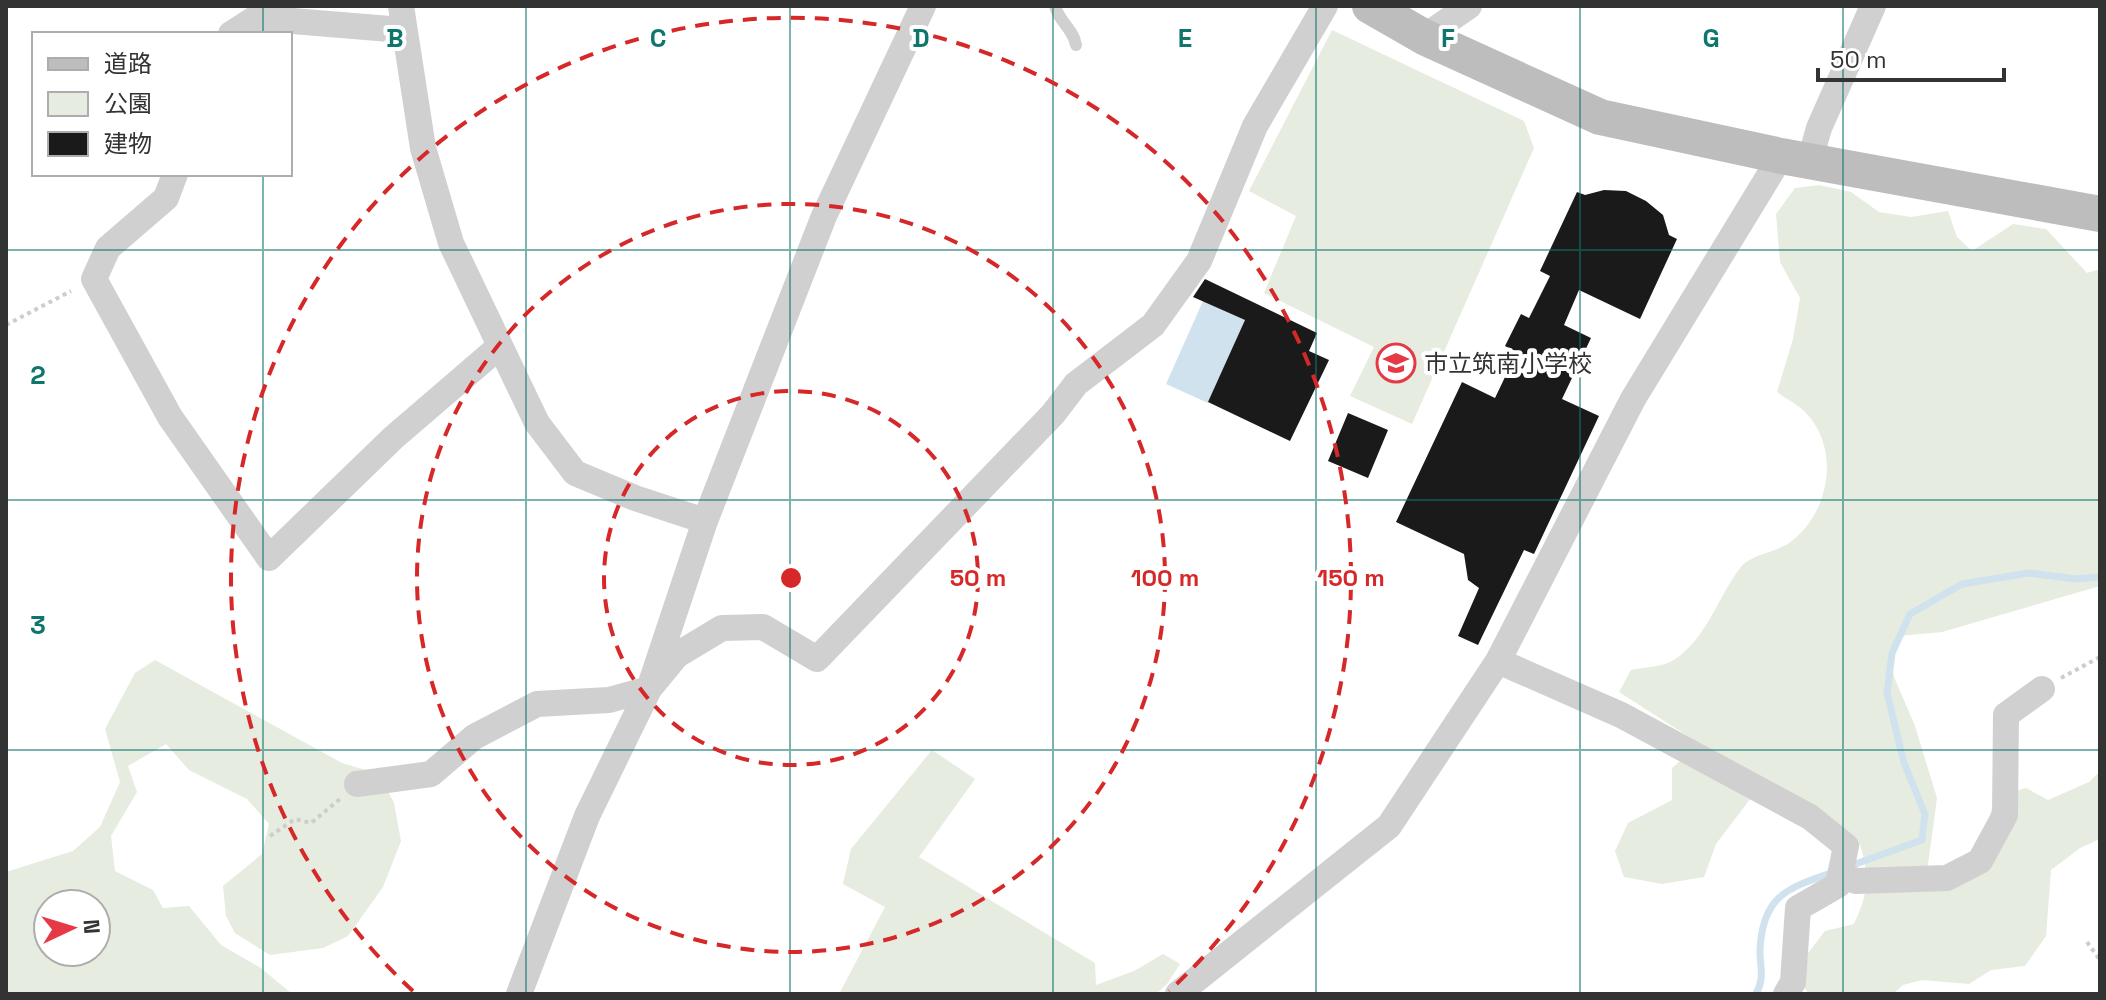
<svg xmlns="http://www.w3.org/2000/svg" width="2106" height="1000" viewBox="0 0 2106 1000" font-family="'Space Grotesk','Noto Sans JP',sans-serif">
<rect width="100%" height="100%" fill="#fff"/>
<path fill="#e6ecdf" fill-rule="evenodd" d="M 1332,30 L 1524,121 L 1534,148 L 1412,424 L 1350,396 L 1374,347 L 1264,293 L 1296,216 L 1249,191 Z
M 1819,185 L 1851,192 L 1879,212 L 1911,217 L 1948,211 L 1957,237 L 1972,251 L 2013,224 L 2046,229 L 2087,273 L 2100,269 L 2100,586 L 1942,632 L 1898,636 L 1889,652 L 1894,677 L 1915,726 L 1937,798 L 1926,879 L 1981,848 L 1995,797 L 2026,788 L 2048,800 L 2089,782 L 2100,771 L 2100,839 L 2080,848 L 2051,870 L 2046,936 L 2025,966 L 1991,970 L 1969,984 L 1922,980 L 1903,985 L 1893,994 L 1809,994 L 1803,986 L 1808,953 L 1825,931 L 1854,924 C 1868,894 1870,876 1860,845 L 1763,782 L 1716,844 L 1704,877 L 1662,884 L 1624,877 L 1615,851 L 1628,823 L 1672,800 L 1672,768 L 1700,744 L 1619,692 L 1631,670 C 1643,667 1662,667 1672,661 C 1705,642 1718,597 1740,568 C 1750,554 1775,553 1789,543 C 1829,515 1841,451 1807,414 C 1799,405 1786,399 1777,392 L 1793,339 L 1800,298 L 1780,262 L 1776,214 L 1795,188 Z
M 155,660 L 342,763 L 379,774 L 394,803 L 401,841 L 383,887 L 348,936 L 323,948 L 270,955 L 235,933 L 226,916 L 223,886 L 262,854 L 269,824 L 247,799 L 189,770 L 166,744 L 128,766 L 137,792 L 111,836 L 115,871 L 153,890 L 163,908 L 189,906 L 221,945 L 261,968 L 292,994 L 6,994 L 6,872 L 73,851 L 100,827 L 120,782 L 105,729 L 135,673 ZM 48,904 L 96,904 L 96,952 L 48,952 Z
M 932,750 L 975,779 L 919,857 L 1095,963 L 1096,985 L 1134,971 L 1163,954 L 1180,964 L 1167,984 L 1156,994 L 839,994 L 885,907 L 843,884 L 851,849 Z"/>
<path fill="#cfe2ee" d="M 1203,301 L 1245,320 L 1208,403 L 1166,384 Z"/>
<g fill="none" stroke-linecap="round" stroke-linejoin="round">
<path stroke="#cfe2ee" stroke-width="7" d="M 1850,866 L 1922,840 L 1925,814 L 1904,763 L 1887,693 L 1892,653 L 1910,614 L 1962,584 L 2029,573 L 2076,579 L 2100,577
M 1756,994 C 1765,977 1760,969 1760,951 C 1762,895 1788,888 1834,872"/>
</g>
<path fill="#1a1a1a" d="M 1604,190 L 1626,191 L 1646,201 L 1663,215 L 1669,235 L 1677,239 L 1640,319 L 1579,290 L 1564,325 L 1591,338 L 1562,399 L 1599,416 L 1534,554 L 1524,550 L 1478,645 L 1458,636 L 1479,588 L 1468,580 L 1464,554 L 1396,522 L 1462,382 L 1495,398 L 1517,352 L 1505,346 L 1521,314 L 1529,318 L 1550,276 L 1540,271 L 1577,192 L 1585,195 Z
M 1205,279 L 1317,333 L 1309,351 L 1329,360 L 1290,441 L 1208,402 L 1245,320 L 1193,297 Z
M 1348,413 L 1388,430 L 1368,478 L 1328,461 Z"/>
<g fill="none" stroke-linecap="round" stroke-linejoin="round">
<path stroke="#cdcdcd" stroke-width="4" stroke-dasharray="4 4" stroke-linecap="butt" d="M 6,325 L 71,291
M 2061,678 L 2100,657
M 270,836 L 295,819 L 311,823 L 340,799
M 2087,942 L 2100,960"/>
<path stroke="#d0d0d0" stroke-width="12" d="M 1055,6 C 1059,22 1073,28 1076,45"/>
<path stroke="#d0d0d0" stroke-width="26" d="M 401,6 L 423,148 L 451,243 L 537,423 L 575,473 L 635,498 L 705,521
M 231,34 L 256,18 L 402,30
M 1424,37 L 1469,6
M 1810,160 L 1819,128 L 1873,6
M 175,174 L 166,198 L 108,248 L 94,279 L 170,417 L 269,558 L 393,438 L 500,346
M 1498,661 L 1621,715 L 1810,817 L 1846,846 L 1838,885 L 1798,908 L 1793,982 L 1786,994
M 357,784 L 431,774 L 474,737 L 537,704 L 609,700 L 649,689 L 677,655 L 722,628 L 763,627 L 817,659 L 1053,414 L 1076,384 L 1153,325 L 1199,261 L 1255,126 L 1325,6
M 1840,875 L 1856,881 L 1947,878 L 1980,861 L 2005,815 L 2006,715 L 2042,689
M 519,994 L 587,816 L 649,689 L 705,521 L 824,216 L 923,6
M 1178,994 L 1389,826 L 1498,661 L 1633,399 L 1781,156"/>
<path stroke="#bdbdbd" stroke-width="36" d="M 1370,6 L 1424,37 L 1600,117 L 1781,156 L 2100,214"/>
</g>
<path fill="none" stroke="#0f766e" stroke-width="2" stroke-opacity="0.55" d="M 263,6 L 263,34M 526,6 L 526,994M 790,6 L 790,994M 1053,6 L 1053,994M 1316,6 L 1316,994M 1580,6 L 1580,994M 1843,6 L 1843,994M 263,174 L 263,994M 6,250 L 2100,250M 6,500 L 2100,500M 6,750 L 2100,750"/>
<g fill="none" stroke="#d62828" stroke-width="4" stroke-dasharray="14 10">
<circle cx="791" cy="578" r="187"/>
<circle cx="791" cy="578" r="374"/>
<path d="M413 991A560 560 0 1 1 1169 991"/>
</g>
<defs>
<symbol id="school-ring" viewBox="-11 -11 22 22"><circle r="9.5" fill="#fff" stroke="#e63946" stroke-width="1.5"/><path d="M0-5L7-2L0 1L-7-2ZM-4 1L0 2.5L4 1V4Q0 6-4 4Z" fill="#e63946"/></symbol>
</defs>
<g fill-rule="evenodd">
<use href="#school-ring" x="1374" y="341" width="44" height="44"/>
</g>
<g text-anchor="middle" dominant-baseline="central" stroke-width="8" stroke-linejoin="round" paint-order="stroke">
<g font-size="24" fill="#333" stroke="#fff" text-anchor="start">
<text x="1424" y="363">市立筑南小学校</text>
</g>
</g>
<g font-size="26" text-anchor="middle" font-weight="bold" fill="#0f766e" stroke="#fff" stroke-width="8" stroke-linejoin="round" paint-order="stroke">
<text x="395" y="47">B</text>
<text x="658" y="47">C</text>
<text x="921" y="47">D</text>
<text x="1185" y="47">E</text>
<text x="1448" y="47">F</text>
<text x="1711" y="47">G</text>
<text x="38" y="384">2</text>
<text x="38" y="634">3</text>
</g>
<circle cx="791" cy="578" r="12" fill="#d62828" stroke="#fff" stroke-width="4"/>
<g font-size="24" text-anchor="middle" font-weight="bold" fill="#d62828" stroke="#fff" stroke-width="8" stroke-linejoin="round" paint-order="stroke">
<text x="978" y="586">50 m</text>
<text x="1165" y="586">100 m</text>
<text x="1351" y="586">150 m</text>
</g>
<rect width="2106" height="1000" fill="none" stroke="#333333" stroke-width="16"/>
<rect x="32" y="32" width="260" height="144" fill="#ffffff" stroke="#adadad" stroke-width="2"/>
<rect x="48" y="58" width="40" height="12" fill="#bdbdbd" stroke="#adadad" stroke-width="2"/>
<text x="104" y="72" font-size="24" fill="#333333">道路</text>
<rect x="48" y="92" width="40" height="24" fill="#e6ecdf" stroke="#adadad" stroke-width="2"/>
<text x="104" y="112" font-size="24" fill="#333333">公園</text>
<rect x="48" y="132" width="40" height="24" fill="#1a1a1a" stroke="#adadad" stroke-width="2"/>
<text x="104" y="152" font-size="24" fill="#333333">建物</text>
<g transform="translate(72 928) rotate(86)"><circle r="38" fill="#ffffff" stroke="#adadad" stroke-width="2"/>
<path d="M0-6L14 30L0 20L-14 30Z" fill="#e63946"/>
<text y="-12" font-size="22" font-weight="bold" text-anchor="middle" fill="#333333">N</text>
</g>
<path d="M1818 68v12h186v-12" fill="none" stroke="#333333" stroke-width="4"/>
<text x="1830" y="68" font-size="24" fill="#333333" stroke="#ffffff" stroke-width="6" paint-order="stroke">50 m</text>
</svg>
